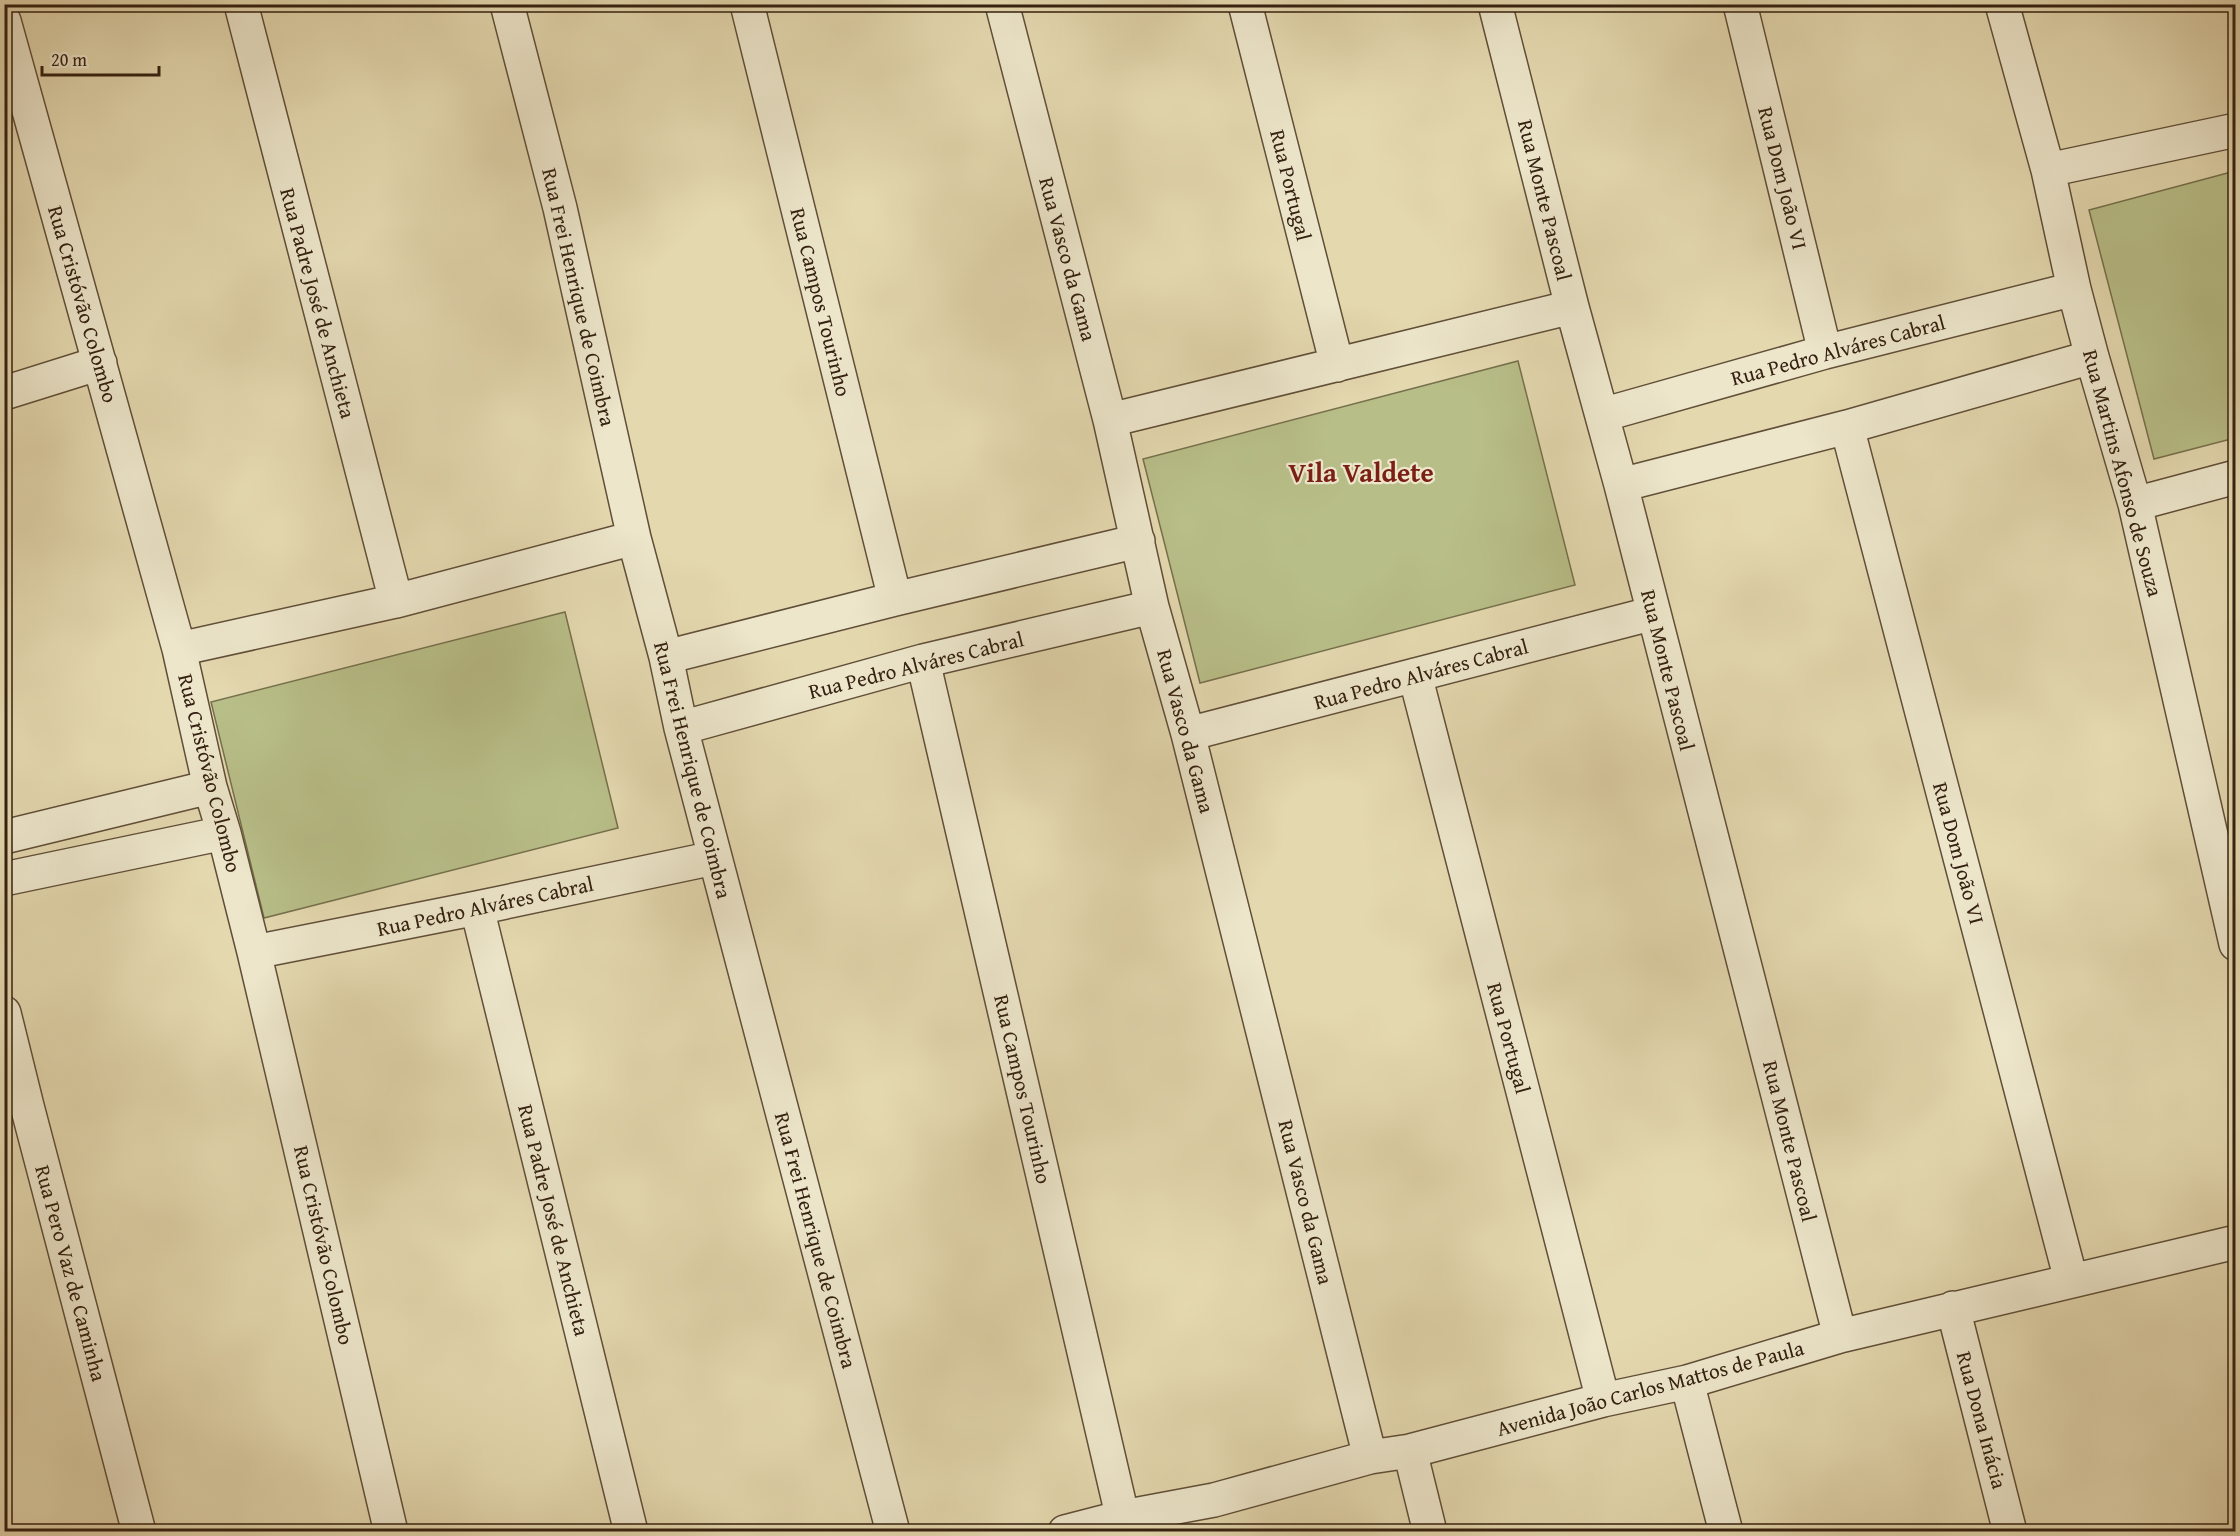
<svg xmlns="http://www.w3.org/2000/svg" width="2240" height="1536" viewBox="0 0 2240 1536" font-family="'Gentium Book Plus',serif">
<rect width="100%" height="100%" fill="#e4d8af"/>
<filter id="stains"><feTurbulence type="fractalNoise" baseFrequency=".00333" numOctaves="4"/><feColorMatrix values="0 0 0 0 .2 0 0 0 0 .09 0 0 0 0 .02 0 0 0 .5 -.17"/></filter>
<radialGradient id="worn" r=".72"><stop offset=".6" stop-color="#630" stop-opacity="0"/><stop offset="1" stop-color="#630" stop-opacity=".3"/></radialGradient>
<path fill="#b8be88" stroke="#76704c" stroke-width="1.5" d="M 2235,171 L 2235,438 L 2154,459 L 2089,210 Z
M 1518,361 L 1575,585 L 1200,683 L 1143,459 Z
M 565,612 L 618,828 L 264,918 L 211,702 Z"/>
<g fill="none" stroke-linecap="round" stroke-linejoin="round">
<defs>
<path id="street" d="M 241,4 L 396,601
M 507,4 L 560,208 L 634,538 L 666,657 L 681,728 L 893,1532
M 747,4 L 895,599
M 1002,4 L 1110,420 L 1152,607 L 1188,734 L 1370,1457
M 1245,4 L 1337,365
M 1495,4 L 1572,307 L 1621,485 L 1840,1336
M 1740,4 L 1825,352
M 2002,4 L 2048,170 L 2074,289 L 2092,357 L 2135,504 L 2236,944
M 4,21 L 179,649 L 210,787 L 224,833 L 254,952 L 391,1532
M 2048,170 L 2236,130
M 4,393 L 100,363
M 1602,415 L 1825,352 L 2074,289
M 1110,420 L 1572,307
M 1847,427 L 2071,1280
M 1621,485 L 1847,427 L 2092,357
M 2135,504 L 2236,477
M 179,649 L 396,601 L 634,538
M 666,657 L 895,599 L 1138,541
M 923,661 L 1126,1532
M 1415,675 L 1603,1400
M 681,728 L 923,661 L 1152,607
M 1188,734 L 1654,613
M 4,837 L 210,787
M 4,879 L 224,833
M 477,908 L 631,1532
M 254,952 L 477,908 L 714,858
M 4,1013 L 27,1106 L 139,1532
M 1953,1308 L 2010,1532
M 1687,1382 L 1726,1532
M 1410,1451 L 1430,1532
M 1065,1532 L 1123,1517 L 1214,1500 L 1370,1457 L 1410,1451 L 1603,1400 L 1687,1382 L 1840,1336 L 2236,1242"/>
</defs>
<use href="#street" stroke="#604f38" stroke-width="36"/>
<use href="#street" stroke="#ede6cb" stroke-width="33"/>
</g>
<g text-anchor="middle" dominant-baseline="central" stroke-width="4.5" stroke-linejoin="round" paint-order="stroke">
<g font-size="21" fill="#342111" stroke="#ede6cb">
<text transform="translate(1783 178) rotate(76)">Rua Dom João VI</text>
<text transform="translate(1291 185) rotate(76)">Rua Portugal</text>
<text transform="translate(1545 200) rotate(76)">Rua Monte Pascoal</text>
<text transform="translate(1068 259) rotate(75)">Rua Vasco da Gama</text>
<text transform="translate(579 297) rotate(77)">Rua Frei Henrique de Coimbra</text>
<text transform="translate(821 302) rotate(76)">Rua Campos Tourinho</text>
<text transform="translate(318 303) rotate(75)">Rua Padre José de Anchieta</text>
<text transform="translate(83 304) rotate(74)">Rua Cristóvão Colombo</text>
<text transform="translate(1838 350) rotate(-15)">Rua Pedro Alváres Cabral</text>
<text transform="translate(2123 473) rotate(75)">Rua Martins Afonso de Souza</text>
<text transform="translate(916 665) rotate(-14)">Rua Pedro Alváres Cabral</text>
<text transform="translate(1668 670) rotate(76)">Rua Monte Pascoal</text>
<text transform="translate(1421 674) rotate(-15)">Rua Pedro Alváres Cabral</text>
<text transform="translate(1186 731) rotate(75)">Rua Vasco da Gama</text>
<text transform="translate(693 770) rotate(76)">Rua Frei Henrique de Coimbra</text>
<text transform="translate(210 773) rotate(76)">Rua Cristóvão Colombo</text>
<text transform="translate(1959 853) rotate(75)">Rua Dom João VI</text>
<text transform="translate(485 906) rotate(-12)">Rua Pedro Alváres Cabral</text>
<text transform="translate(1509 1038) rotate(75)">Rua Portugal</text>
<text transform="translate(1023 1089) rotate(77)">Rua Campos Tourinho</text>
<text transform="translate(1790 1141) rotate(76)">Rua Monte Pascoal</text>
<text transform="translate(1306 1202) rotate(76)">Rua Vasco da Gama</text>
<text transform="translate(554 1220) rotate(76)">Rua Padre José de Anchieta</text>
<text transform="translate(816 1240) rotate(75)">Rua Frei Henrique de Coimbra</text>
<text transform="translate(324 1245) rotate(77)">Rua Cristóvão Colombo</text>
<text transform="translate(71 1273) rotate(75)">Rua Pero Vaz de Caminha</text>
<text transform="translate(1650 1388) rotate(-15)">Avenida João Carlos Mattos de Paula</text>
<text transform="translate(1982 1420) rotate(75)">Rua Dona Inácia</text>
</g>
<g font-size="27" font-weight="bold" fill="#7a1f14" stroke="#ede6cb">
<text x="1361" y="472">Vila Valdete</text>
</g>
</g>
<rect width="2240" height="1536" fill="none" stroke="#e4d8af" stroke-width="24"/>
<rect x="6" y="6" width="2228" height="1524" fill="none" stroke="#342111" stroke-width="3"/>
<rect x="12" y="12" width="2216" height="1512" fill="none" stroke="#342111" stroke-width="1.5"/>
<path d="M42 66v9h117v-9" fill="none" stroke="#342111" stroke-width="3"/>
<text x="51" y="66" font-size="18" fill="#342111" stroke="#ede6cb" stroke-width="4.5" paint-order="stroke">20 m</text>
<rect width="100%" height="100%" filter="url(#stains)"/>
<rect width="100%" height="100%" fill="url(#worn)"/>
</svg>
